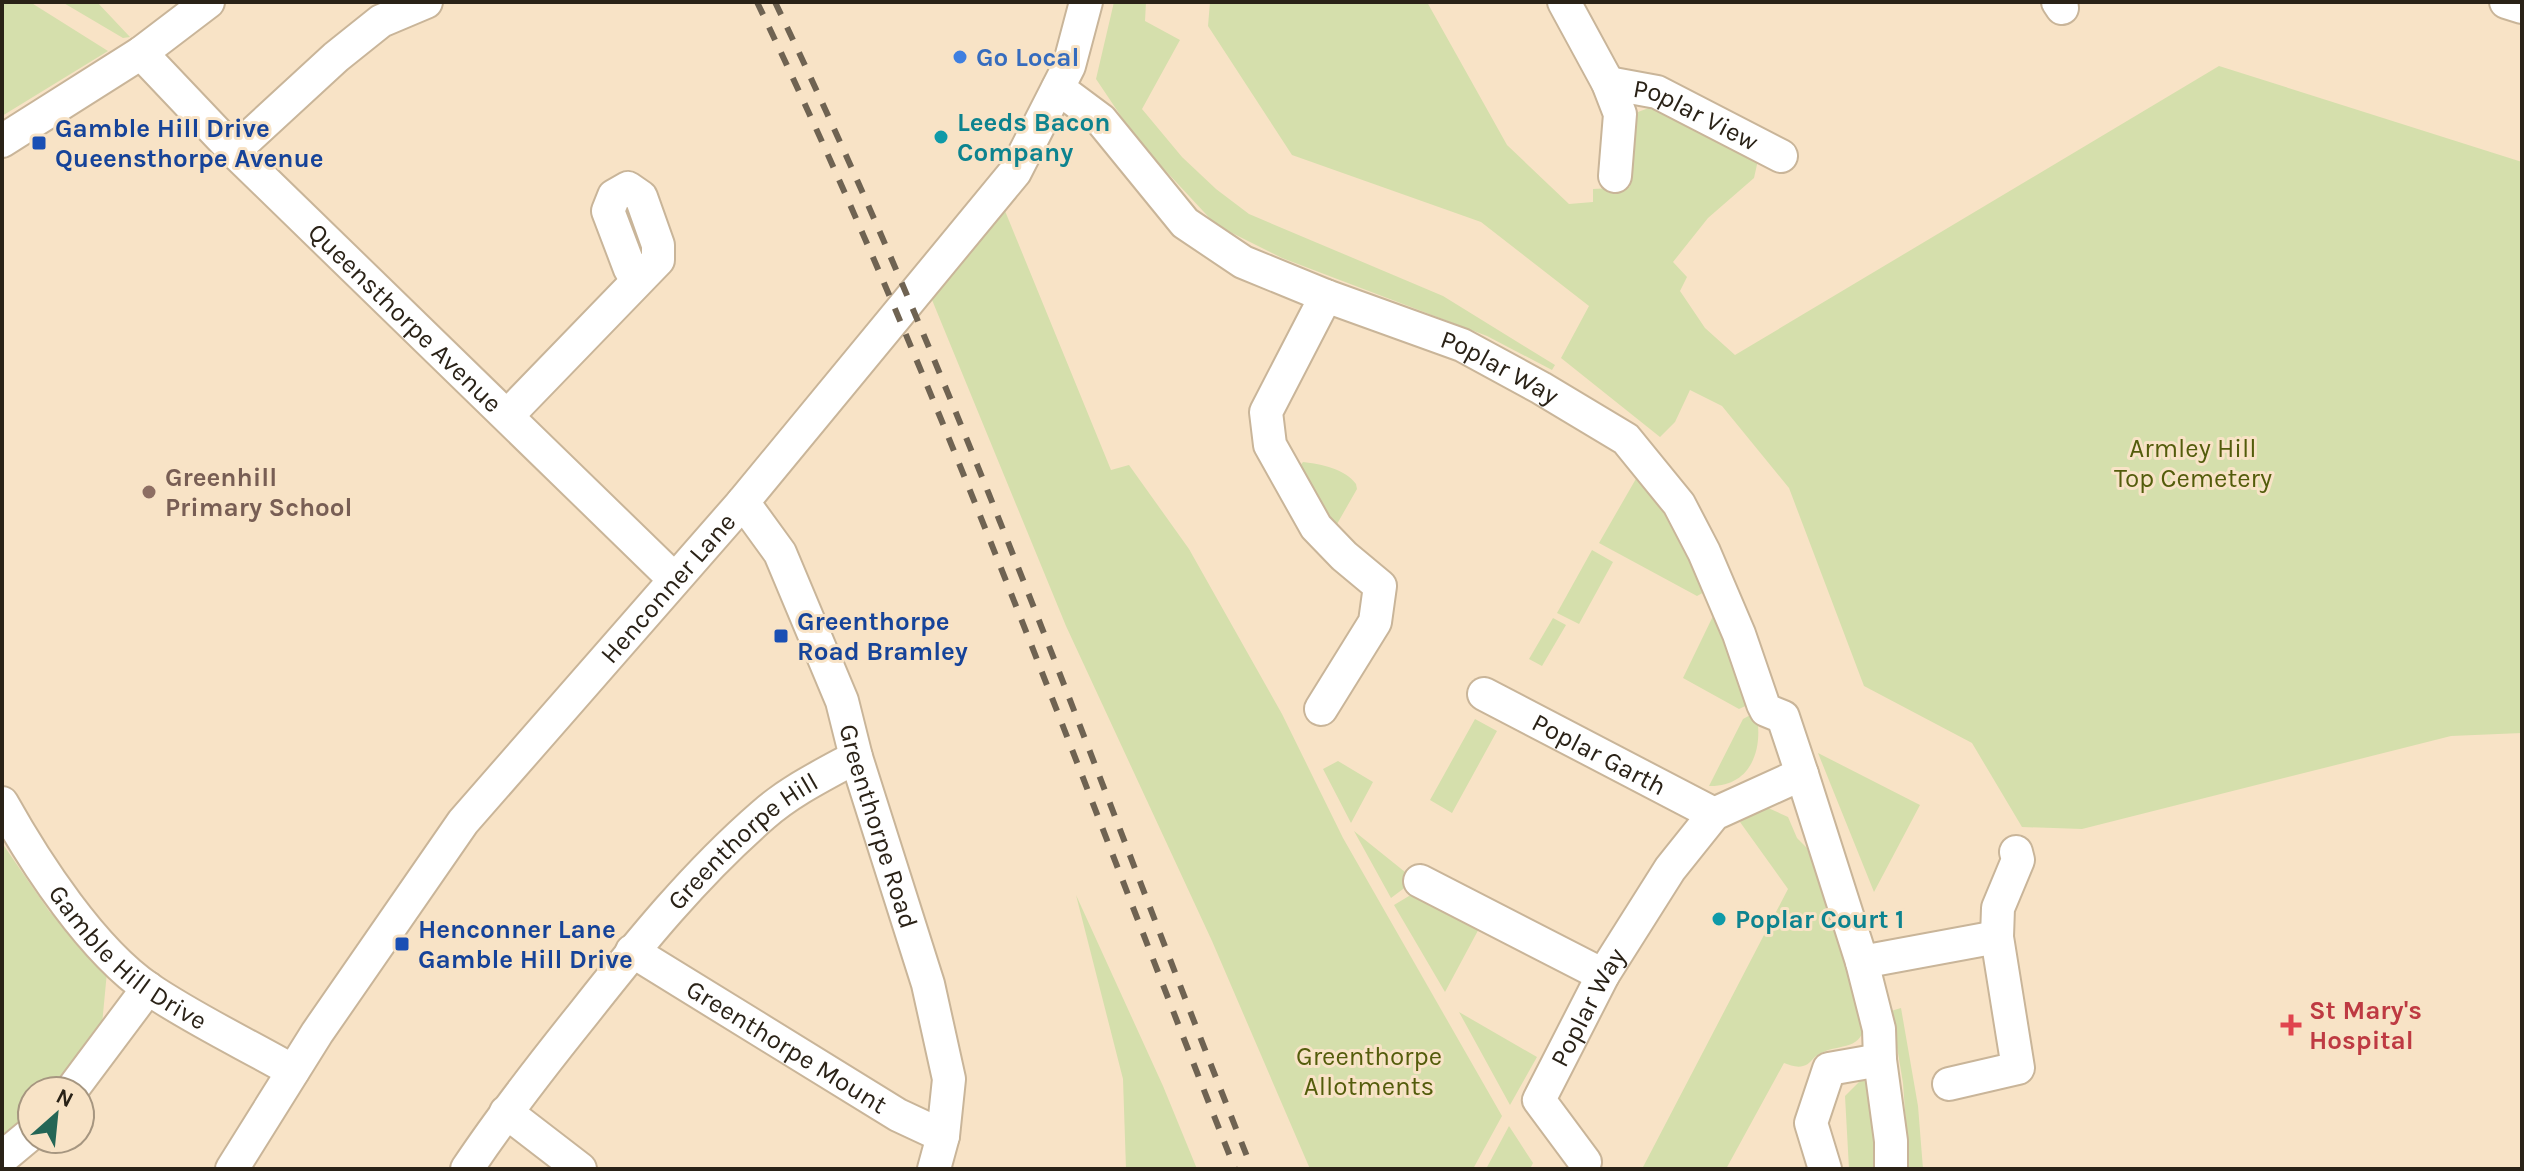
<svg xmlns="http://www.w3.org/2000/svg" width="2524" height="1171" viewBox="0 0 2524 1171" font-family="Karla,sans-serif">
<rect width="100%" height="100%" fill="#f8e3c6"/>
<path fill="#d5dfac" d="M 2,2 L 30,2 L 108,51 L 2,116 Z
M 62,2 L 97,2 L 130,37 L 123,38 Z
M 1114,2 L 1146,2 L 1145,21 L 1180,40 L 1142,109 L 1182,157 L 1216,189 L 1249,214 L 1443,296 L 1555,365 L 1552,370 L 1487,336 L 1282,258 L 1216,225 L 1137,140 L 1096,79 Z
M 1210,2 L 1427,2 L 1507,145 L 1569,204 L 1593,202 L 1593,189 L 1630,187 L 1630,127 L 1638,112 L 1654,106 L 1758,160 L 1754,178 L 1708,218 L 1673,262 L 1687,277 L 1680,291 L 1705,328 L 1735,355 L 2219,66 L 2522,162 L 2522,733 L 2451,736 L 2082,829 L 2022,827 L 1972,743 L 1864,686 L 1789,488 L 1722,406 L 1690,390 L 1675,422 L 1660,437 L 1561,358 L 1589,306 L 1481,222 L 1292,155 L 1208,26 Z
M 1003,206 L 1111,470 L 1129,465 L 1189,549 L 1282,714 L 1343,838 L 1502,1116 L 1473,1169 L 1310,1169 L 1212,941 L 1066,626 L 930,295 Z
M 1303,462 C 1322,464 1345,469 1356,484 L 1357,489 L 1337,524 L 1333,525 L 1300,466 Z
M 1637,477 L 1675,518 L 1708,590 L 1697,596 L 1599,543 Z
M 1592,550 L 1613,562 L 1579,624 L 1557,613 Z
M 1714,614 L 1752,703 L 1739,709 L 1683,678 Z
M 1553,618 L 1566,625 L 1542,666 L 1529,659 Z
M 1756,712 C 1764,748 1752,787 1709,786 L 1743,719 Z
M 1475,719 L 1497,731 L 1452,813 L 1430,800 Z
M 1818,753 L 1920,805 L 1874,892 Z
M 1338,761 L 1373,782 L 1351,823 L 1323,769 Z
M 1766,807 L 1788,817 L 1797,838 L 1807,848 L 1849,962 L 1864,1026 C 1861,1052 1835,1043 1818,1055 C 1812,1058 1810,1065 1803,1066 C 1797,1068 1790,1065 1784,1063 L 1726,1169 L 1642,1169 L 1788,889 L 1740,822 Z
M 1354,831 L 1415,880 L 1391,898 Z
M 2,843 L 49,911 L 107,972 L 101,1035 L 58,1091 L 32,1091 L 32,1122 L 2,1140 Z
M 1419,890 L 1482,923 L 1445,992 L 1394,905 Z
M 1076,895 L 1163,1086 L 1197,1169 L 1126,1169 L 1123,1079 Z
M 1901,1008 L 1918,1106 L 1923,1169 L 1909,1169 L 1903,1083 L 1891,1011 Z
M 1459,1012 L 1537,1057 L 1510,1105 Z
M 1865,1076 L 1878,1085 L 1880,1169 L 1849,1169 L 1845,1096 Z
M 1509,1126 L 1533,1163 L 1530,1169 L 1486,1169 Z"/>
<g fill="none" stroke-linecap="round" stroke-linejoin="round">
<defs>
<g id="minor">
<path d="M 1564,2 L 1608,83 L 1620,114 L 1615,176"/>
<path d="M 2058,2 L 2062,8"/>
<path d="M 2506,2 L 2522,7"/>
<path id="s1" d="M 141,53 L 234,151 L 674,579"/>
<path id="s2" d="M 1608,83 L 1657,92 L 1781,156"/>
<path id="s3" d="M 1058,88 L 1101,120 L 1185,223 L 1243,262 L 1326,296 L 1462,345 L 1541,388 L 1626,439 L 1679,504 L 1704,552 L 1739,634 L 1763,704 L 1766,710 L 1783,717 L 1802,774"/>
<path d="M 2,141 L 141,53 L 208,2"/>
<path d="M 234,151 L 336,57 L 381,21 L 426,2"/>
<path d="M 508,415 L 658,260 L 658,245 L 641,197 L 628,188 L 614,196 L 608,211 L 630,269 L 639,276"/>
<path id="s4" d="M 743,502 L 780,553 L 842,701 L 856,757 L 928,984 L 949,1079 L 943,1136 L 934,1169"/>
<path id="s5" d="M 1484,694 L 1714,814"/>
<path d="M 1321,709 L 1375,622 L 1380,586 L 1344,556 L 1316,527 L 1270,445 L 1266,412 L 1326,296"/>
<path id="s6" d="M 2,803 C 36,864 92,950 149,989 C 195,1020 246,1044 293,1071"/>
<path d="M 1420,881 L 1603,975"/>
<path id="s7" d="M 632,951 L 898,1115 L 943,1136"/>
<path d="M 1862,962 L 1997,937"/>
<path d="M 1949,1084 L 2018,1068 L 1997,937 L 1998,908 L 2018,860 L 2016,852"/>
<path d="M 71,1091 L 148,988"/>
<path d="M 506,1112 L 580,1169"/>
<path d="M 2,1158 L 32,1133"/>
<path id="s8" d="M 1585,1162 L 1539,1100 L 1603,975 L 1670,869 L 1714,814 L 1802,774 L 1862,962 L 1879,1029 L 1880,1060 L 1891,1141 L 1891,1169"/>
<path id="s9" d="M 232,1169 L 317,1033 L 463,822 L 743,502 L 1015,172 L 1069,66 L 1086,2"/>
<path id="s10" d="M 467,1169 C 503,1115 543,1064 584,1013 C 639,943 696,873 763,815 C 790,791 825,774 856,757"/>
<path d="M 1825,1169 L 1811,1123 L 1829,1069 L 1880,1060"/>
</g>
</defs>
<use href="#minor" stroke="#c9b599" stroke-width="36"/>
<use href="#minor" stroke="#fff" stroke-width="32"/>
<path stroke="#6f6352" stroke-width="6" stroke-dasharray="14 14" stroke-linecap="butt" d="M 757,2 C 939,381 1080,778 1235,1169
M 775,2 C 957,381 1097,779 1252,1169"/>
</g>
<circle fill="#3f7fe0" stroke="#f8e3c6" stroke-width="3" cx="960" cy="57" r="8"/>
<g fill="#0f9aa8" stroke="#f8e3c6" stroke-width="3">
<circle cx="941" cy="137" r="8"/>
<circle cx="1719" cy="919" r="8"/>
</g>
<g fill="#1a4fb4" stroke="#f8e3c6" stroke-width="3">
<rect x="31" y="135" width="16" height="16" rx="4"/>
<rect x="773" y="628" width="16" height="16" rx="4"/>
<rect x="394" y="936" width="16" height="16" rx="4"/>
</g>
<circle fill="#8d6e63" stroke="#f8e3c6" stroke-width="3" cx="149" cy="492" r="8"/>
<path fill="#e0444e" stroke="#f8e3c6" stroke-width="3" d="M2287 1013h8v8h8v8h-8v8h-8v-8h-8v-8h8z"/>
<g text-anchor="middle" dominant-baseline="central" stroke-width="6" stroke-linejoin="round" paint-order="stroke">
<g font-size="26" font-weight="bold" fill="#366cbe" stroke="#f8e3c6" text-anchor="start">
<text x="976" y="57">Go Local</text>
</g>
<g font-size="26" fill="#2a2217" stroke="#f8e3c6">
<text stroke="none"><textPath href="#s2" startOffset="94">Poplar View</textPath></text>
<text stroke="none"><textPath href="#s1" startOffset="374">Queensthorpe Avenue</textPath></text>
<text stroke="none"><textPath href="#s3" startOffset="534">Poplar Way</textPath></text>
<text stroke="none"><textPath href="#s9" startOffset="728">Henconner Lane</textPath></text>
<text stroke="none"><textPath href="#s5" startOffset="130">Poplar Garth</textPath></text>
<text stroke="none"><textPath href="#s4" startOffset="354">Greenthorpe Road</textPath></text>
<text stroke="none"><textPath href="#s10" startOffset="430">Greenthorpe Hill</textPath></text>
<text stroke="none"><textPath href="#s6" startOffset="202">Gamble Hill Drive</textPath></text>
<text stroke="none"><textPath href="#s8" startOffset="182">Poplar Way</textPath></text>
<text stroke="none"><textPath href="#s7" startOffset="182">Greenthorpe Mount</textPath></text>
</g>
<g font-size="26" font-weight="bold" fill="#0d838f" stroke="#f8e3c6" text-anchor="start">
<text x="957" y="122">Leeds Bacon<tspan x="957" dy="30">Company</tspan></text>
<text x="1735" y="919">Poplar Court 1</text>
</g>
<g font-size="26" font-weight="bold" fill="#164399" stroke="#f8e3c6" text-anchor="start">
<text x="55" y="128">Gamble Hill Drive<tspan x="55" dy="30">Queensthorpe Avenue</tspan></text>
<text x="797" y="621">Greenthorpe<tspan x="797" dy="30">Road Bramley</tspan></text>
<text x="418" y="929">Henconner Lane<tspan x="418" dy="30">Gamble Hill Drive</tspan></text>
</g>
<g font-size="26" fill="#535c0b" stroke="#f8e3c6">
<text x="2193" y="448">Armley Hill<tspan x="2193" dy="30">Top Cemetery</tspan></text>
<text x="1369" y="1056">Greenthorpe<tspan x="1369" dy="30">Allotments</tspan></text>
</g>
<g font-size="26" font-weight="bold" fill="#785e54" stroke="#f8e3c6" text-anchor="start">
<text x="165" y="477">Greenhill<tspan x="165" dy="30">Primary School</tspan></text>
</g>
<g font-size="26" font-weight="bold" fill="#be3a42" stroke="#f8e3c6" text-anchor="start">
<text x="2309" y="1010">St Mary's<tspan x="2309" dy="30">Hospital</tspan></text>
</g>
</g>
<rect width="2524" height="1171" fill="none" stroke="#2a2217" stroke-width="8"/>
<g transform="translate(56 1115) rotate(27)"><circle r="38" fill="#f8e3c6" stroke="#a69680" stroke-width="2"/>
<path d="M0-6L14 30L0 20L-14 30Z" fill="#246656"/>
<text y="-12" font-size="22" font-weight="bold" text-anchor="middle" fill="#2a2217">N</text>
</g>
</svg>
